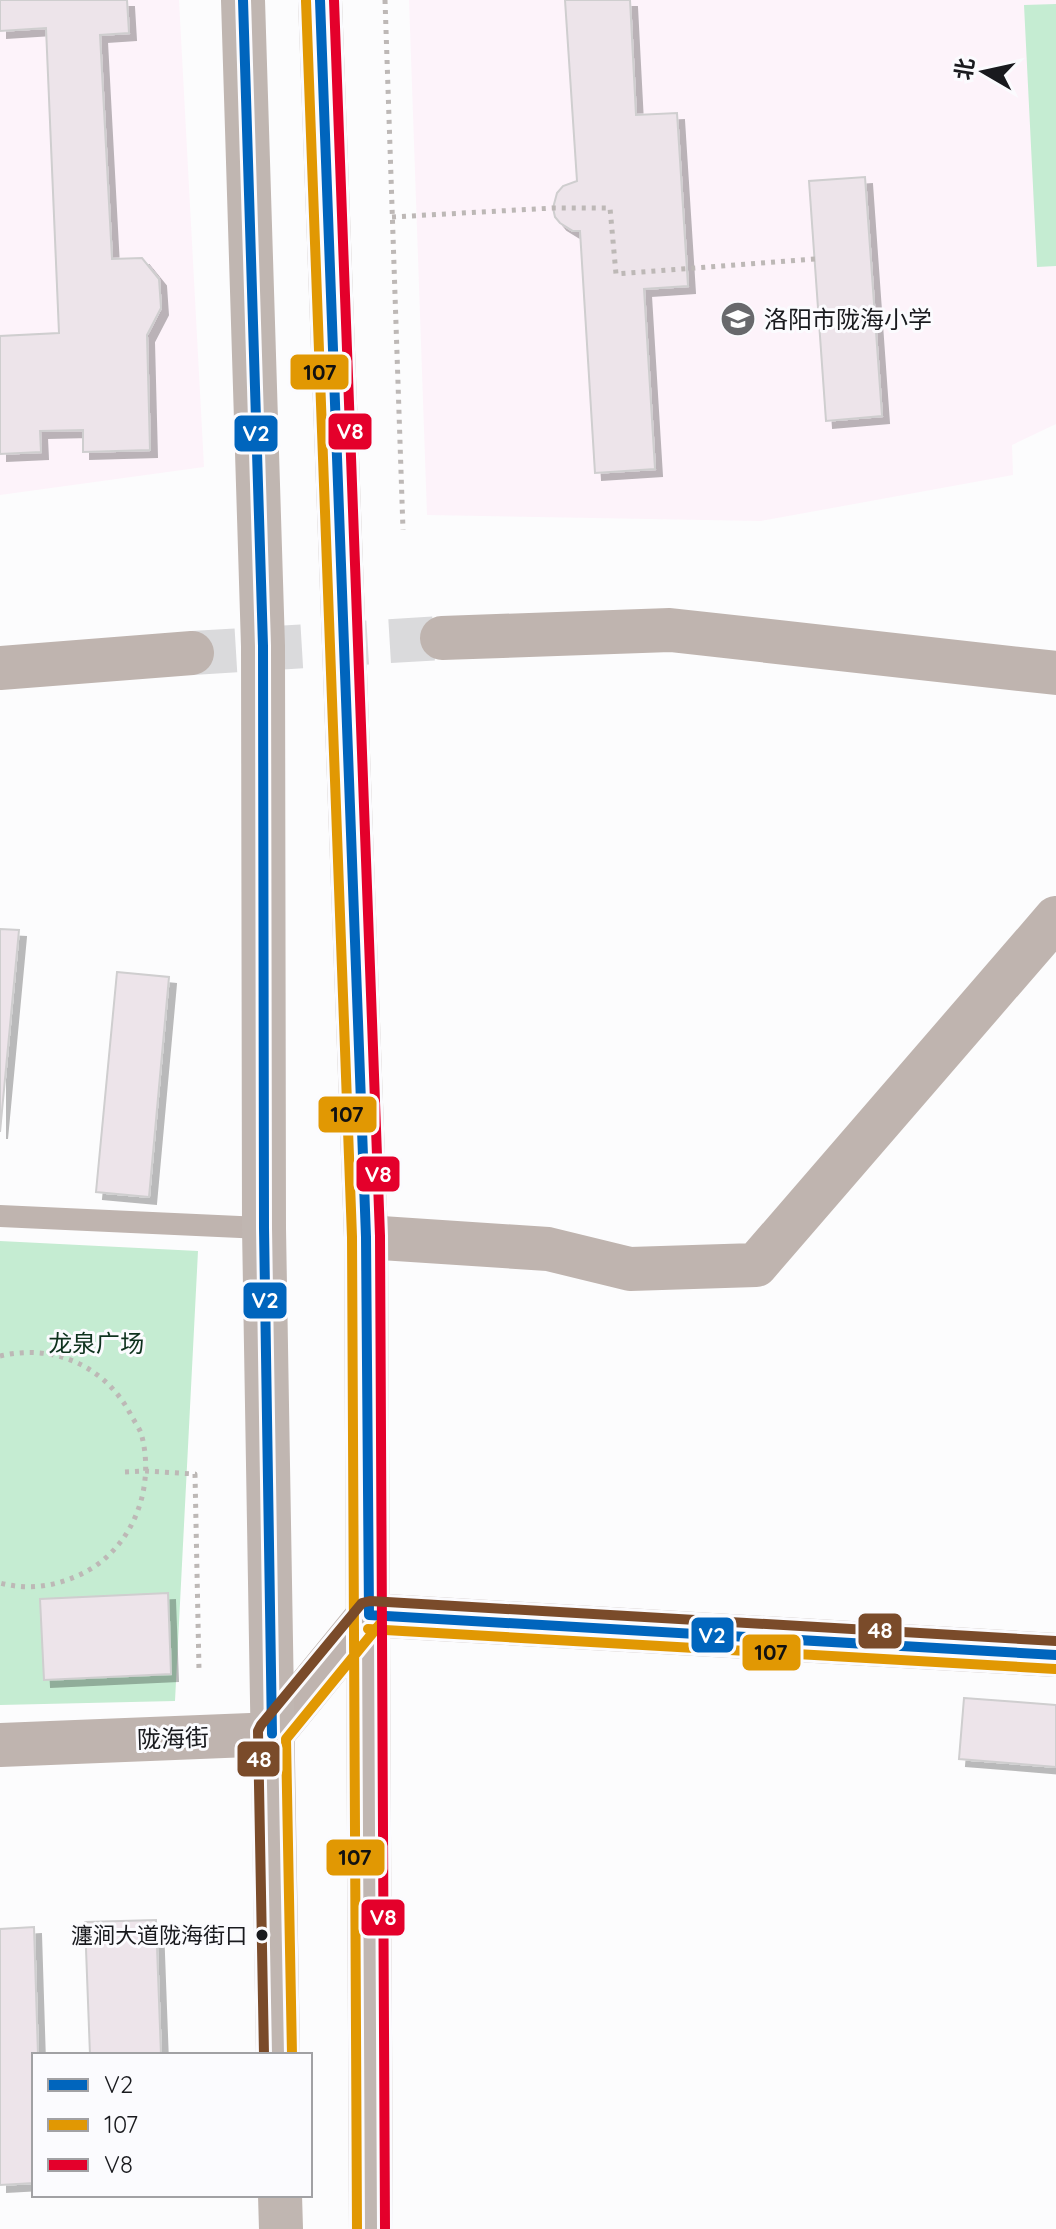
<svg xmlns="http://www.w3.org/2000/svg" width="1056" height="2229" viewBox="0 0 1056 2229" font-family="Quicksand,'Noto Sans SC',sans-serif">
<defs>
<filter id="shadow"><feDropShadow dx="7" dy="7" stdDeviation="0" flood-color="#0004"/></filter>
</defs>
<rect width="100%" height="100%" fill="#fcfcfd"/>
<path fill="#fdf3fa" d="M 0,0 L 179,0 L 204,467 L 0,495 Z
M 409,0 L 1056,0 L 1056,424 L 1012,445 L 1013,475 L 761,521 L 427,515 Z"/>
<path fill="#c5ecd2" d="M 1056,4 L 1056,266 L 1037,267 L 1024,5 Z
M 0,1241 L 198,1251 L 175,1701 L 0,1705 Z"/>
<path fill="#ede4ea" stroke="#cfcecf" stroke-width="2" filter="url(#shadow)" d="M 0,0 L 127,0 L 129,33 L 100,35 L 112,259 L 142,258 L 159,279 L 161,308 L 147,335 L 150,450 L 83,452 L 83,430 L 40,431 L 41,452 L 0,454 L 0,336 L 59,333 L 46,28 L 0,31 Z
M 565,0 L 630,0 L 636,115 L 677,113 L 688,286 L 644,289 L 655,469 L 595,473 L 580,231 L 573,231 L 560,223 L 555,217 L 553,208 L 557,193 L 563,186 L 577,181 Z
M 865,177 L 882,416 L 826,421 L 809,181 Z
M 0,929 L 19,930 L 0,1132 Z
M 117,972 L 169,977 L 149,1197 L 96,1192 Z
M 168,1593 L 171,1674 L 44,1680 L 40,1599 Z
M 964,1698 L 1056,1705 L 1056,1767 L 959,1759 Z
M 156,1920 L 161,2055 L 90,2055 L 85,1922 Z
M 34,1927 L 38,2055 L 34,2055 L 34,2183 L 0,2185 L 0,1929 Z"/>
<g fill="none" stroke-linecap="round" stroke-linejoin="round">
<path stroke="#dadadc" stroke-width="44" stroke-dasharray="44 22" stroke-linecap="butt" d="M 192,653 L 442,638"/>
<path stroke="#bdb8b6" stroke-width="5" stroke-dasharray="4 6" stroke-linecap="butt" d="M 385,0 L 403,530
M 392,217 L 553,208 L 610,208 L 616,274 L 815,259
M 0,1356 C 55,1343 107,1367 132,1417 C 135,1422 139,1428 141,1433 C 157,1489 131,1553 77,1576 C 52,1587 27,1590 0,1583
M 125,1472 L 146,1471 L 195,1474 L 199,1670"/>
<path stroke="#bfb4af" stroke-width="22" d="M 0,1216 L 264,1228"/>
<path stroke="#bfb4af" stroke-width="44" d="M 442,638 L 670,630 L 1056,673
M 0,668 L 192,653
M 366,1237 L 548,1249 L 630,1269 L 756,1265 L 1056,918
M 0,1745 L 272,1734 L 369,1615 L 1056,1655"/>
<path stroke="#c0b6b1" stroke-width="44" d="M 243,0 L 263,646 L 264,1228 L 278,2055
M 320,0 L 366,1237 L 371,2229
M 280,2195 L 281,2229"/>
<defs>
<path id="bus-1" d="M 243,0 L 263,646 L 264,1228 L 272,1734
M 320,0 L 366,1237 L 369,1615
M 369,1615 L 1056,1655"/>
<path id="bus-2" d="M 306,1 L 352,1237 L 357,2229
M 368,1629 L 1055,1669
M 292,2055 L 286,1739 L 380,1624"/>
<path id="bus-3" d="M 334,0 L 380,1236 L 385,2229"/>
<path id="bus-4" d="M 264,2055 L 258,1731 L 261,1725 L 362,1603 L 370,1601 L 1056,1641"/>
</defs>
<use href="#bus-1" stroke="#fbfbfe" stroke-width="16"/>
<use href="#bus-2" stroke="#fbfbfe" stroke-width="16"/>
<use href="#bus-3" stroke="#fbfbfe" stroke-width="16"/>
<use href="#bus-4" stroke="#fbfbfe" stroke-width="16"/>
<use href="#bus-1" stroke="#0065bd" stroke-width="10"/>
<use href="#bus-2" stroke="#e19803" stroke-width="10"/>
<use href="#bus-3" stroke="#e4002b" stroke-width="10"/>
<use href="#bus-4" stroke="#7a4b2a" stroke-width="10"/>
</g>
<defs>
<symbol id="school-disc" viewBox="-11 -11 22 22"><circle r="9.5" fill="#68696c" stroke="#fbfbfe"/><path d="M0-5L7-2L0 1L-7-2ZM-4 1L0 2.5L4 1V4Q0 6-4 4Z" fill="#fff"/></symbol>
</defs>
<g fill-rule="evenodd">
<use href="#school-disc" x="718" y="299" width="40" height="40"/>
</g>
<circle fill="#191a1e" stroke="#fbfbfe" stroke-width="3" cx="262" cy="1935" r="7"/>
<g text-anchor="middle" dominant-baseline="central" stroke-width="6" stroke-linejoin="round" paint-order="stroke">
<g font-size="22" fill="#191a1e" stroke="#fbfbfe" text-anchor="end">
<text x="247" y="1935">瀍涧大道陇海街口</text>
</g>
<g font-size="24" fill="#191a1e" stroke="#fbfbfe" text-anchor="start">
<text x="764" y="319">洛阳市陇海小学</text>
</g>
<g font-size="24" fill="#0e321d" stroke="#fbfbfe">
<text x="96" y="1343">龙泉广场</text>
</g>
<g font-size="24" fill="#191a1e" stroke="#fbfbfe">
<text transform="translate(173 1738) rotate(-2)">陇海街</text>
</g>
</g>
<g stroke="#fbfbfe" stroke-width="3">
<rect x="289" y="353" width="61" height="38" rx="8" fill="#e19803"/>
<rect x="327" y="412" width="46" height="39" rx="8" fill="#e4002b"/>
<rect x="233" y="414" width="46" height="39" rx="8" fill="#0065bd"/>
<rect x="317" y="1095" width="61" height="39" rx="8" fill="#e19803"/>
<rect x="355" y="1155" width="46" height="38" rx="8" fill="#e4002b"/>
<rect x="242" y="1281" width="46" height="39" rx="8" fill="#0065bd"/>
<rect x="857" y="1612" width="46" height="38" rx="8" fill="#7a4b2a"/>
<rect x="690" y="1616" width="45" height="38" rx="8" fill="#0065bd"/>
<rect x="741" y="1633" width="61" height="39" rx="8" fill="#e19803"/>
<rect x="236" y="1740" width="45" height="38" rx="8" fill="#7a4b2a"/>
<rect x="325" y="1838" width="61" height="39" rx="8" fill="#e19803"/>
<rect x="360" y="1898" width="46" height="39" rx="8" fill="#e4002b"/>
</g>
<g font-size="22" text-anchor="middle" font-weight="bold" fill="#fff">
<text x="350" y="439">V8</text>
<text x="256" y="441">V2</text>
<text x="378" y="1182">V8</text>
<text x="265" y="1308">V2</text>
<text x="880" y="1638">48</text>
<text x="712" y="1643">V2</text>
<text x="259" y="1767">48</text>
<text x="383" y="1925">V8</text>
</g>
<g font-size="22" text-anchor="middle" font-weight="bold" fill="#111">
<text x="320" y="380">107</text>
<text x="347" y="1122">107</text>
<text x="771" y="1660">107</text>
<text x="355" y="1865">107</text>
</g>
<rect x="32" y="2053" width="280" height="144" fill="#fbfbfe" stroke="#a1a1a4" stroke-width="2"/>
<rect x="48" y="2079" width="40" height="12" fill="#0065bd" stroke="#a1a1a4" stroke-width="2"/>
<text x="104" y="2093" font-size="24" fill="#191a1e">V2</text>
<rect x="48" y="2119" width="40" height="12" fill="#e19803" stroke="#a1a1a4" stroke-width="2"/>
<text x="104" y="2133" font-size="24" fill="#191a1e">107</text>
<rect x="48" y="2159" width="40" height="12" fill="#e4002b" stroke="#a1a1a4" stroke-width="2"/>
<text x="104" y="2173" font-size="24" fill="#191a1e">V8</text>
<g transform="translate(984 72) rotate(279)" stroke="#fbfbfe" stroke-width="6" paint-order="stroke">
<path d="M0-6L14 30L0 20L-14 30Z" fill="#191a1e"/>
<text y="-12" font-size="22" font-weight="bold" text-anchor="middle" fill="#191a1e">北</text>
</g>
</svg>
